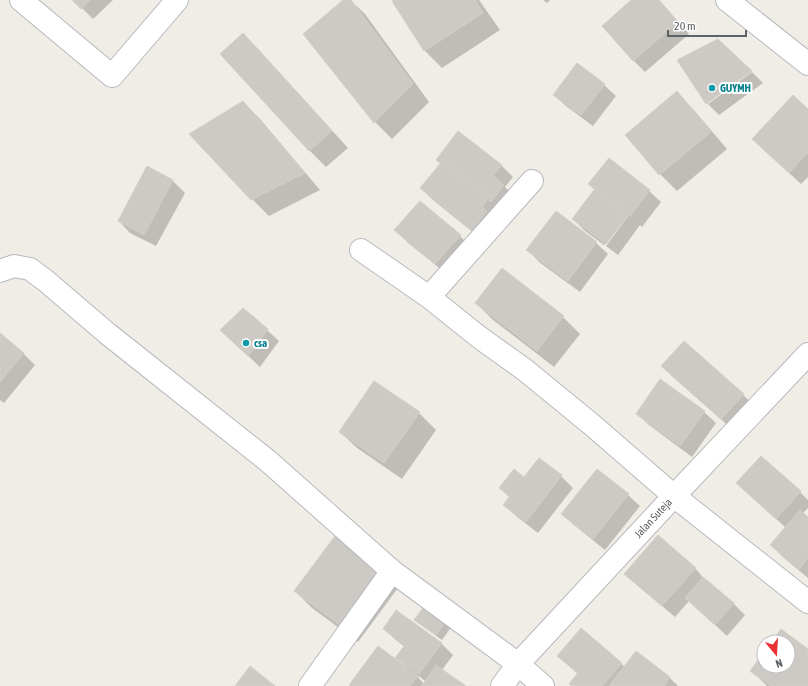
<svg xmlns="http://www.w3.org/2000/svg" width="808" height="686" viewBox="0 0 808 686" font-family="'Asap Condensed',sans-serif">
<rect width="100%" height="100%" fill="#f0ede6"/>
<path fill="#0003" fill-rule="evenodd" d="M 74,0 L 113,0 L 93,19 Z
M 345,0 L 350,0 L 365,14 L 429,102 L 392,139 L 375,122 L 305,34 Z
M 396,0 L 479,0 L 500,30 L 442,68 L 425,51 L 393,2 Z
M 543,0 L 550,0 L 547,3 Z
M 633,0 L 659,0 L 689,34 L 645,72 L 634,61 L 603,26 Z
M 243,34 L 260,51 L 348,148 L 326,167 L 310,151 L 221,54 Z
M 679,60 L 708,101 L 708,104 L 752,72 L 763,83 L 719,115 L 707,103 Z
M 604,85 L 616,96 L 593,126 L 566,106 L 554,95 Z
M 676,92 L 693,109 L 727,149 L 677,191 L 660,174 L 626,135 Z
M 243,102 L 260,119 L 320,190 L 269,216 L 252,199 Z
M 808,110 L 808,177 L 801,184 L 765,151 Z
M 442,164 L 501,165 L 513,177 L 505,187 L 515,197 L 484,241 L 433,200 L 421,188 Z
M 148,168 L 173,181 L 185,193 L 156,246 L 130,233 L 119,221 Z
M 589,184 L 649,191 L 661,202 L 642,227 L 640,225 L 618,255 L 606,246 L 628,216 L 626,216 L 604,245 L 585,231 L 573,219 L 595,190 Z
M 420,202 L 460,236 L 472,248 L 448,275 L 407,242 L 396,230 Z
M 596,243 L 608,254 L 580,292 L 539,262 L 528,250 Z
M 476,303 L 563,317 L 580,334 L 554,367 L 493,320 Z
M 267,330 L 279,341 L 260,367 L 233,342 Z
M 0,335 L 23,353 L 35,365 L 4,403 L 0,400 Z
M 662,366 L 743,395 L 755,406 L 733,430 L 674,378 Z
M 704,412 L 716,423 L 692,457 L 649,425 L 637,414 Z
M 419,413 L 436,430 L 402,479 L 357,448 L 340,432 Z
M 561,476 L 573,488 L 538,533 L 516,516 L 504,505 L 510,498 L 500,488 L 524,479 Z
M 800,492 L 808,500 L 808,508 L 803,513 L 808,518 L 808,578 L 783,557 L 771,545 L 786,528 L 749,494 Z
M 628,495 L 640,506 L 605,550 L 574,525 L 563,514 Z
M 335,538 L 398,588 L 358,642 L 312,608 L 295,591 Z
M 695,568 L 706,581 L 734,604 L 745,615 L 727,636 L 689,601 L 675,617 L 637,585 Z
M 426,605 L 452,626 L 442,640 L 421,625 L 416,620 Z
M 384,629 L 441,643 L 453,655 L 442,670 L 465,686 L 352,686 L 405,666 L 397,658 L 405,647 L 396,640 ZM 419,676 L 426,682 L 424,684 L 418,677 Z
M 581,630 L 625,667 L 636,652 L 670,678 L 678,686 L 573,686 L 578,674 L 558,656 Z
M 781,631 L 808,650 L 808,686 L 767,686 L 752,671 L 764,654 L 764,666 L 788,666 L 788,642 L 773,642 Z"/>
<path fill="#cdc9c5" stroke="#d5cec4" d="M 72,0 L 90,0 L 81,9 Z
M 343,0 L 351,0 L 413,84 L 374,123 L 303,34 Z
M 394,0 L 475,0 L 483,13 L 424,51 L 392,1 Z
M 631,0 L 659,0 L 678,22 L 633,61 L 602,26 Z
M 243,33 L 332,131 L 309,151 L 220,54 Z
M 718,39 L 752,71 L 706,104 L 677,60 Z
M 577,63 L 605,84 L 581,115 L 553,95 Z
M 677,91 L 711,132 L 659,175 L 625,135 Z
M 793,95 L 808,109 L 808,152 L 789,173 L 752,139 Z
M 243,101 L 305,173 L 251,200 L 189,134 Z
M 458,131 L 502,165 L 493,176 L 504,185 L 491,202 L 436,160 Z
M 609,158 L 650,190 L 630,216 L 588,184 Z
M 444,159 L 490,196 L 482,207 L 487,211 L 472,230 L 420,188 Z
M 147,166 L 173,180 L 144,235 L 118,221 Z
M 594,190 L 628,215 L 606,244 L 572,219 Z
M 420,201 L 461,235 L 435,264 L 394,230 Z
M 556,211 L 597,242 L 568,281 L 526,250 Z
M 502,268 L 564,316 L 537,351 L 475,303 Z
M 243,308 L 268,329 L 248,356 L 220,330 Z
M 0,333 L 24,353 L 0,382 Z
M 684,341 L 744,394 L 721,419 L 661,366 Z
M 660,379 L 705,411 L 680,446 L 636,414 Z
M 374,381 L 420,412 L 384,463 L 339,432 Z
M 761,456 L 801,491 L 776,519 L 736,483 Z
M 539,458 L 562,475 L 526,522 L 503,505 L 510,496 L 499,488 L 514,469 L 524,477 Z
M 597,469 L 629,494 L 593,539 L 561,514 Z
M 800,510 L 808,517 L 808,558 L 799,569 L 770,545 Z
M 658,535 L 696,568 L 662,606 L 624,574 Z
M 335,536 L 382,570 L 341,626 L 294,591 Z
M 703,577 L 734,603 L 715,625 L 685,598 Z
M 426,604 L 447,619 L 436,635 L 414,620 Z
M 396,610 L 442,643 L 419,674 L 395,658 L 405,645 L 383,629 Z
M 581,628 L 622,663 L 602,686 L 572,686 L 569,684 L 578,673 L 557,656 Z
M 781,629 L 808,649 L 808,686 L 771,686 L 750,671 L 764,652 L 764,666 L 788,666 L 788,642 L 772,642 Z
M 378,646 L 418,676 L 410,686 L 351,686 L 349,685 Z
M 636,651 L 670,677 L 664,686 L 609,686 Z
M 436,665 L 466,686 L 422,686 Z
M 250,666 L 275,686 L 235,686 Z"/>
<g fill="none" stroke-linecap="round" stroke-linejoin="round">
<defs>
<path id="street" d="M 21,0 L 112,76 L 177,0
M 727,0 L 808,64
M 361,250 L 429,297 L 479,337 L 525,370 L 591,424 L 674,496 L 808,602
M 0,271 L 14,266 L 30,269 L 46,281 L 108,334 L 268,461 L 392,571 L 518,664 L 543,686
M 429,297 L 532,181
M 310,686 L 392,571
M 502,686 L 518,664 L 674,496 L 808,354"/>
</defs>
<use href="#street" stroke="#b6b9bd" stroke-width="24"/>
<use href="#street" stroke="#fff" stroke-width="22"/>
</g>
<g fill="#0f9aa8" stroke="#fff" stroke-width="1.5">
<circle cx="712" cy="88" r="4"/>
<circle cx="246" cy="343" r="4"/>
</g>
<g text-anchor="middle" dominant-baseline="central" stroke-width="4" stroke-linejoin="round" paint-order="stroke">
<g font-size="11" font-weight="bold" fill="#0d838f" stroke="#fff" text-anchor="start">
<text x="720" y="88">GUYMH</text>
<text x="254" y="343">csa</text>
</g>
<g font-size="11" fill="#5d6266" stroke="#fff">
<text transform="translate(653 518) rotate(-47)">Jalan Suteja</text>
</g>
</g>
<g transform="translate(776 654) rotate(162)"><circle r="19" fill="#ffffff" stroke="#bec0c2"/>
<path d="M0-3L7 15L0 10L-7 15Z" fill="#eb3136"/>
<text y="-6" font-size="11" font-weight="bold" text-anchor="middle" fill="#5d6266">N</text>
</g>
<path d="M668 30v6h78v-6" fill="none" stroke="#5d6266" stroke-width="2"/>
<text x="674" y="30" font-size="12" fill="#5d6266" stroke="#ffffff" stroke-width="3" paint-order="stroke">20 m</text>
</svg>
